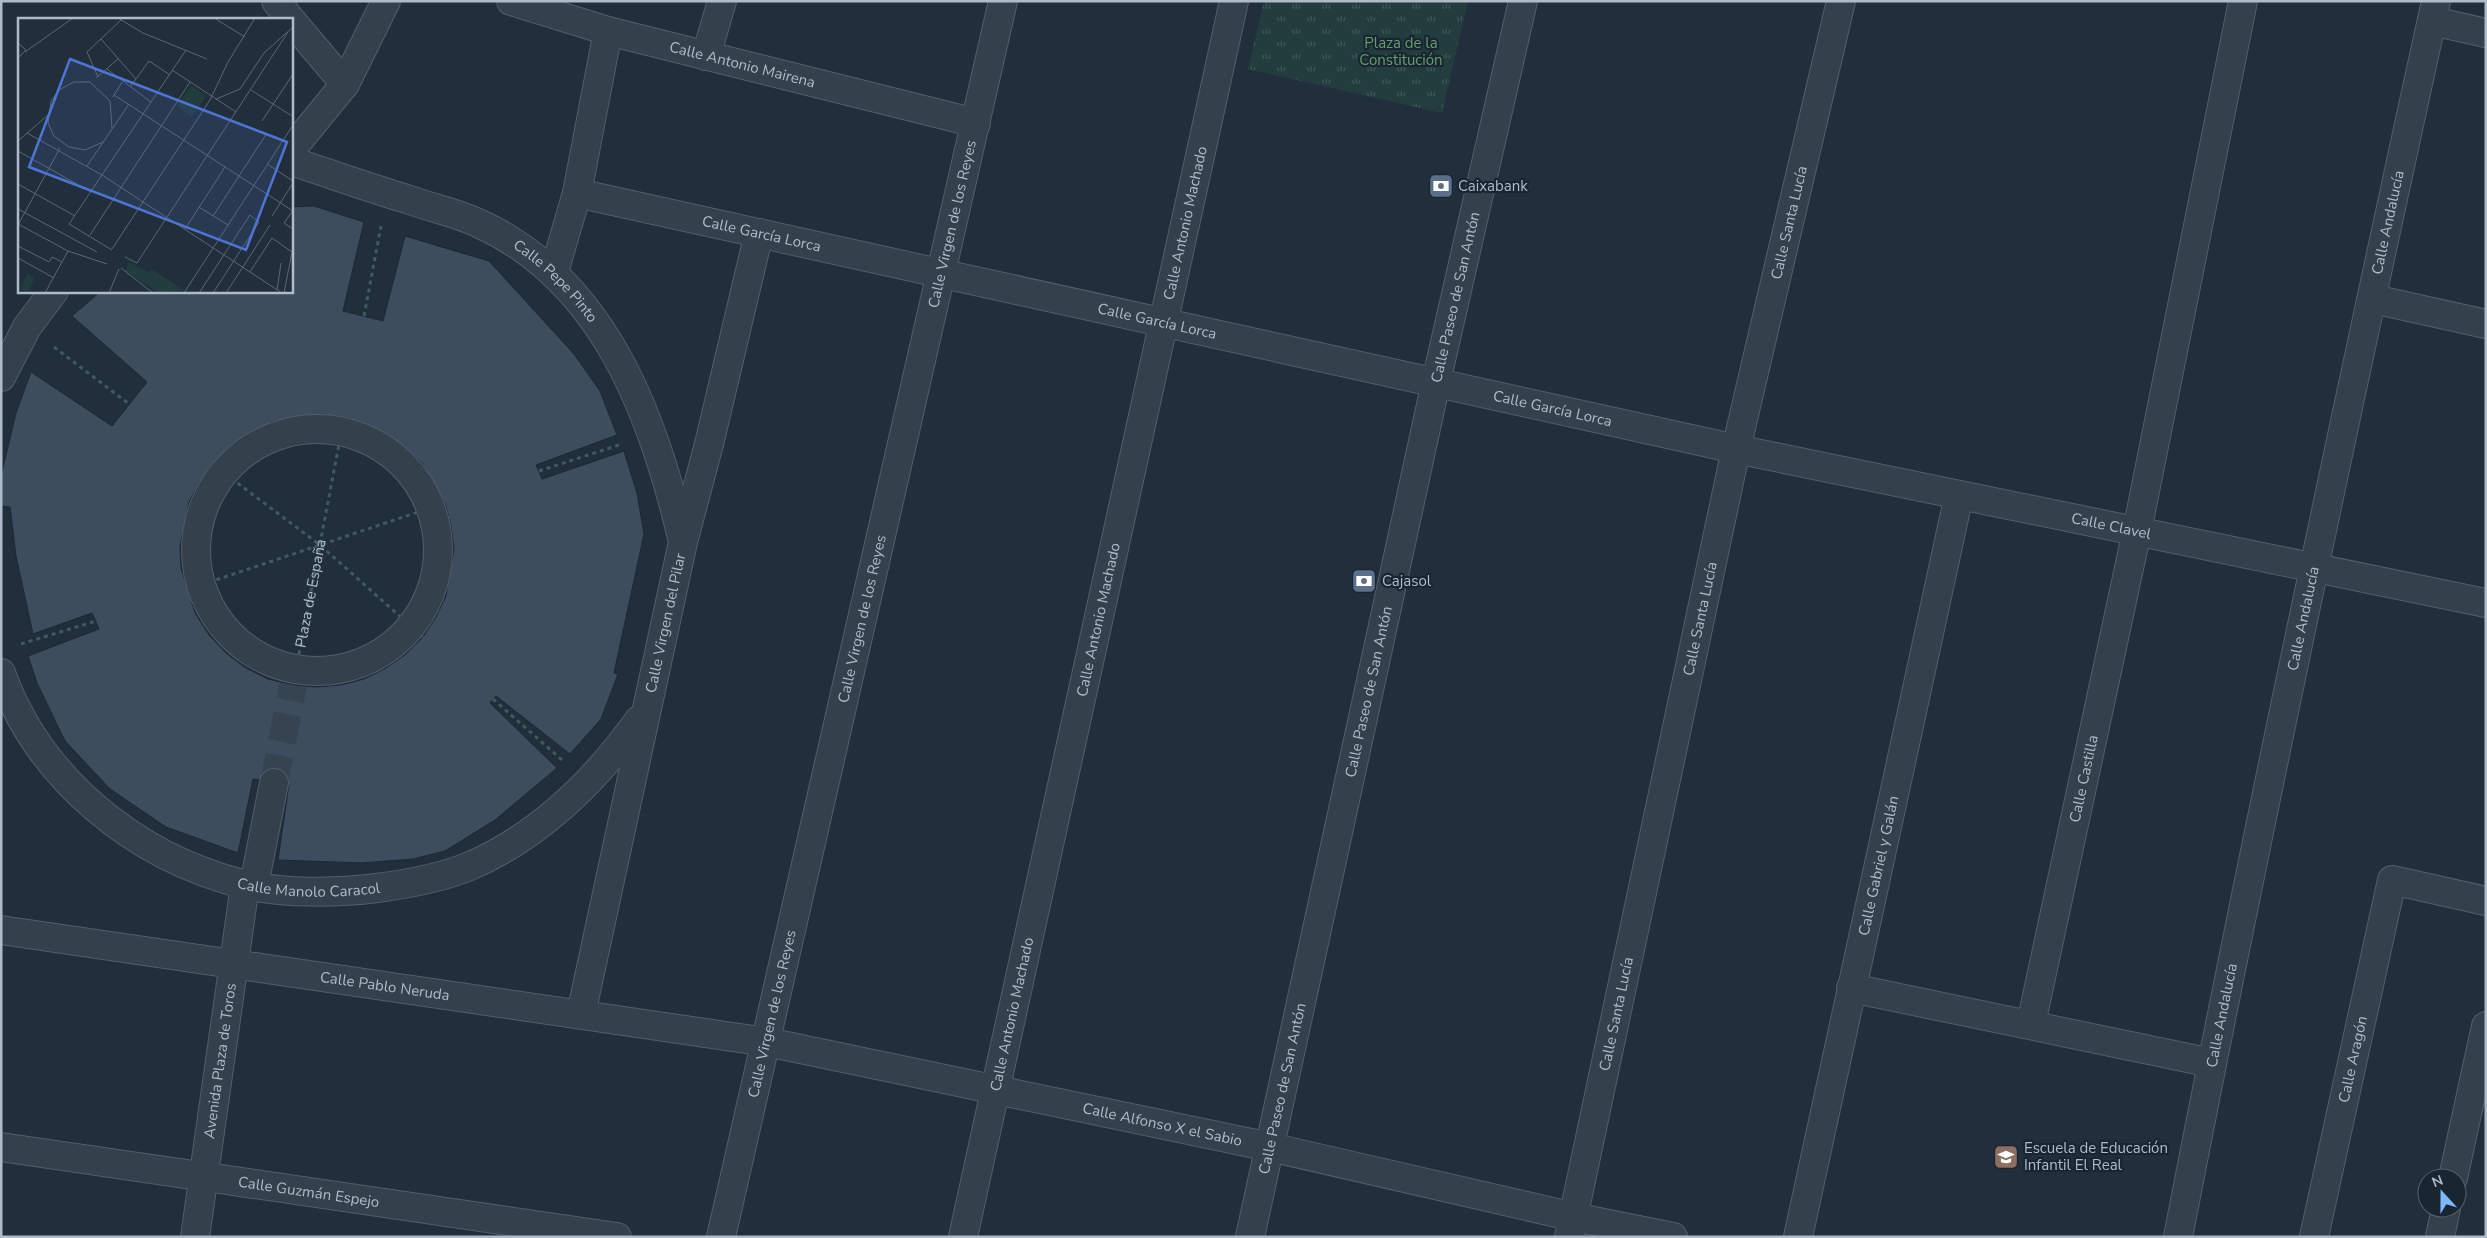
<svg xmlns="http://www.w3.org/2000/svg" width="2487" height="1238" viewBox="0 0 2487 1238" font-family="'Nunito Sans',sans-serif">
<defs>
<pattern id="grass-tufts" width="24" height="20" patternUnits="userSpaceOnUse" patternTransform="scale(1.25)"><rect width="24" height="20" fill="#233d3e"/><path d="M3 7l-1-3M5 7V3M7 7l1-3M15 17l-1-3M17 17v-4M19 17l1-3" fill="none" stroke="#405759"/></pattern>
</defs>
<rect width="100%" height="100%" fill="#212f3d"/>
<path fill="url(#grass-tufts)" d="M 1264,1 L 1468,1 L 1442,113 L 1248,69 Z"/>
<path fill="#3d4d5d" stroke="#1c2734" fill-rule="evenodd" d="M 314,206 L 364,222 L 343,311 L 383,321 L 405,236 L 489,261 L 574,354 L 600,391 L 617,435 L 536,465 L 542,479 L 624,451 L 637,493 L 644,534 L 614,673 L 618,674 L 601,719 L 570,754 L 496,696 L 490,703 L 557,768 L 495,820 L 445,851 L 413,859 L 362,863 L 278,860 L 289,784 L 253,779 L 238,853 L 166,827 L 110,789 L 65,741 L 37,683 L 28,656 L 99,629 L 92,613 L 33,634 L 16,556 L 10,507 L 1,506 L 1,476 L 16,413 L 31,372 L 112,426 L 147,382 L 72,316 L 101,291 L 291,291 L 291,207 ZM 320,415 L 344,418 L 366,424 L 387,434 L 405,447 L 422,463 L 445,503 L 451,526 L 454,549 L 446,596 L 436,617 L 423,637 L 406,654 L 386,668 L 364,679 L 341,685 L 317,687 L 293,685 L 268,679 L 246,668 L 226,653 L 209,635 L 195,613 L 181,568 L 180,546 L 189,502 L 199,483 L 212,464 L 229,447 L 249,433 L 272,422 L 296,417 Z"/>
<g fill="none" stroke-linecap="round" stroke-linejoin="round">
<path stroke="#364452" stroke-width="28" stroke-dasharray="28 14" stroke-linecap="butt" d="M 274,783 L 293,685"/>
<defs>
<g id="minor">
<path d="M 276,1 L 290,19"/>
<path id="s2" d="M 511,1 L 608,31 L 976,123"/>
<path d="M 291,20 L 345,84"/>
<path d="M 2432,21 L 2486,33"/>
<path d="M 706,56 L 722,1"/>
<path d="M 291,150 L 345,84 L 386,1"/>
<path id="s3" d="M 291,161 C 331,174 370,188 410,200 C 432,208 457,213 478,223 C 603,279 653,414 682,538"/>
<path id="s4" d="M 577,193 L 1736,449 L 2486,603"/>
<path d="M 554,272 L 577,193 L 608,31"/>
<path d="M 2373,299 L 2486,324"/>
<path d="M 1,377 L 27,327 L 54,291"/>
<circle cx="317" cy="550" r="121"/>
<path id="s5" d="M 1,673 C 39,779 135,857 243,884 C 282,894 338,893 377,888 C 408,884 441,878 470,866 C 539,836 596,780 639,720"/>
<path d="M 254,885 L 274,783"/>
<path id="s6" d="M 1,930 L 767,1042 L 1270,1147"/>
<path d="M 1851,988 L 2212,1063"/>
<path id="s7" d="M 581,1014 L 683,542 L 709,444 L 759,233"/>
<path id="s8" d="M 2031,1024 L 2137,531 L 2243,1"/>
<path id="s9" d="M 1,1147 L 617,1237"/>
<path d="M 2453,1178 L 2486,1026"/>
<path id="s10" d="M 195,1237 L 245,885"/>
<path id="s11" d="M 721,1237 L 1003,1"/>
<path id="s12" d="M 963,1237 L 1234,1"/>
<path id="s13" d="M 1798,1237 L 1959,495"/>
<path id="s14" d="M 2178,1237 C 2258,824 2346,412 2436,1"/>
<path id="s15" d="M 2314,1237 L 2392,880 L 2486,901"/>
<path d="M 2440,1237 L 2446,1208"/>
</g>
<g id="tertiary">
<path d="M 1270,1147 L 1574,1217 L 1673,1237"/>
<path id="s16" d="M 1250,1237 L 1436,382 L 1523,1"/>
<path id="s17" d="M 1569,1237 L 1736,449 L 1841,1"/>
</g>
</defs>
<use href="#minor" stroke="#535e6b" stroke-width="30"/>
<use href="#tertiary" stroke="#535e6b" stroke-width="30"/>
<g stroke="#415a5c" stroke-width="3" stroke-dasharray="4 4" stroke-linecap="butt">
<path d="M 364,316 L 381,226"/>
<path d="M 54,347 L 129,404"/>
<path d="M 212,464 L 320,545 L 423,637"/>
<path d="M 539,471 L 619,445"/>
<path d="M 186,590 L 445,503"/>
<path d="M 21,644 L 96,621"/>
<path id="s1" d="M 296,670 L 344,418"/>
<path d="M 493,699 L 562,760"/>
</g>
<use href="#minor" stroke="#35404d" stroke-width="28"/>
<use href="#tertiary" stroke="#35404d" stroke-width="28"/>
</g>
<defs>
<symbol id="bank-square" viewBox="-11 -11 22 22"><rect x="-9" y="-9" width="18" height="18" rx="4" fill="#5c6f8a" stroke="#1a2532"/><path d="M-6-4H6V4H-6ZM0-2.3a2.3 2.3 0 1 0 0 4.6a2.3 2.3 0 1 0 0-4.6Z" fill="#fff"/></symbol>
<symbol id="school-square" viewBox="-11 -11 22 22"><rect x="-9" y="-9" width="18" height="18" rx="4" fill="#8d6e63" stroke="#1a2532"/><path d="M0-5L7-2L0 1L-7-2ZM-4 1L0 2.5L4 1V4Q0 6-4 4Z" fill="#fff"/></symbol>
</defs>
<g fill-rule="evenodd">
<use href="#bank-square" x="1427" y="172" width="28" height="28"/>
<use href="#bank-square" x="1350" y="567" width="28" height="28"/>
<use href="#school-square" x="1992" y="1143" width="28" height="28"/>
</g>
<g text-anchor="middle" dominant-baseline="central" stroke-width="4.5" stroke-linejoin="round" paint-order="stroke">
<g font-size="15" fill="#669c6f" stroke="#1a2532">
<text x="1401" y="43">Plaza de la<tspan x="1401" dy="17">Constitución</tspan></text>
</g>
<g font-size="15" fill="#b0bbc9" stroke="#1a2532">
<text stroke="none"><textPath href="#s2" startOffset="240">Calle Antonio Mairena</textPath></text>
<text stroke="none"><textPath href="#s14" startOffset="1036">Calle Andalucía</textPath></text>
<text stroke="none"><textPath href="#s12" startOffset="1038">Calle Antonio Machado</textPath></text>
<text stroke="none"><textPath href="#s17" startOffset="1038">Calle Santa Lucía</textPath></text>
<text stroke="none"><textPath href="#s11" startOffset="1039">Calle Virgen de los Reyes</textPath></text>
<text stroke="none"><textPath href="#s4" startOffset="189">Calle García Lorca</textPath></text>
<text stroke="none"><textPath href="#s3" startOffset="295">Calle Pepe Pinto</textPath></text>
<text stroke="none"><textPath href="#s16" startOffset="962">Calle Paseo de San Antón</textPath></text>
<text stroke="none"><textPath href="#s4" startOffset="594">Calle García Lorca</textPath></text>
<text stroke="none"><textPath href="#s4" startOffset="999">Calle García Lorca</textPath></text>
<text stroke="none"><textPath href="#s4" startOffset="1570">Calle Clavel</textPath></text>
<text stroke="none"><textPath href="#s1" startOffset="78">Plaza de España</textPath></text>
<text stroke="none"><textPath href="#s17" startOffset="632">Calle Santa Lucía</textPath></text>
<text stroke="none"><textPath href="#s14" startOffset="631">Calle Andalucía</textPath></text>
<text stroke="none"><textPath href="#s11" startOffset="634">Calle Virgen de los Reyes</textPath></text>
<text stroke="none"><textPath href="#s12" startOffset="632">Calle Antonio Machado</textPath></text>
<text stroke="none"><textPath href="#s7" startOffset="400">Calle Virgen del Pilar</textPath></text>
<text stroke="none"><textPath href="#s16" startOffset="558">Calle Paseo de San Antón</textPath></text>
<text stroke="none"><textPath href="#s8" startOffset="251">Calle Castilla</textPath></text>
<text stroke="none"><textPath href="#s13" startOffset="380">Calle Gabriel y Galán</textPath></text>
<text stroke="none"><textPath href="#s5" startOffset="400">Calle Manolo Caracol</textPath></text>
<text stroke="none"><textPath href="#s6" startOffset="388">Calle Pablo Neruda</textPath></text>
<text stroke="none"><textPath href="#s11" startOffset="229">Calle Virgen de los Reyes</textPath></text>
<text stroke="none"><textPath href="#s12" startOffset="228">Calle Antonio Machado</textPath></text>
<text stroke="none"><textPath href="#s17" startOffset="228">Calle Santa Lucía</textPath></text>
<text stroke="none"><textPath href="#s14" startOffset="226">Calle Andalucía</textPath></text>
<text stroke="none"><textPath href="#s15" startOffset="182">Calle Aragón</textPath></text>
<text stroke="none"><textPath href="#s10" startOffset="178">Avenida Plaza de Toros</textPath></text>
<text stroke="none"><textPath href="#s16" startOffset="152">Calle Paseo de San Antón</textPath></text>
<text stroke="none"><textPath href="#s6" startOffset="1178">Calle Alfonso X el Sabio</textPath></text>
<text stroke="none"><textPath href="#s9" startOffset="311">Calle Guzmán Espejo</textPath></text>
</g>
<g font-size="15" fill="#b0bbc9" stroke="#1a2532" text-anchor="start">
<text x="1458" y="186">Caixabank</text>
<text x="1382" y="581">Cajasol</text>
<text x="2024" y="1148">Escuela de Educación<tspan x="2024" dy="17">Infantil El Real</tspan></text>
</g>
</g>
<g transform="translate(18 18)">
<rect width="275" height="275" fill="#212f3d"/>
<path d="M 173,68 L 188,78 L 174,99 L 159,88 ZM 111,244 L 130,254 L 135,252 L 166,272 L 141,275 L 107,253 ZM 10,256 L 17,260 L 9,275 L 2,270 Z" fill="#233d3e"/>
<path d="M 141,261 L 155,270 L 152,275 L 137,268 Z" fill="#233d3e"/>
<path fill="none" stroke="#5a6775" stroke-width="1" d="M 100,0 L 125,15 L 189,41M 196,0 L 227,19M 83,21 L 118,61M 0,25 L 8,32 L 0,40M 7,34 L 55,0M 89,51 L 133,84M 154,52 L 218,94M 80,59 L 69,34 L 103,2M 78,60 L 100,41M 72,64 L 56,64 L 41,72 L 33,83 L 30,105 L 36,118 L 51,129 L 67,132 L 85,124M 72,64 L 92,83 L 94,110M 112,69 L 131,43 L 152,57M 233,72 L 274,98M 96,77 L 275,193M 95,79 L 104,64M 198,81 L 222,71 L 246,35 L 275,9M 244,103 L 275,56M 9,115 L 84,157 L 264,275M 0,123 L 30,97M 0,133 L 73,174M 249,146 L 275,163M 69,148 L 111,86M 0,166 L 57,198M 181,189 L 210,207M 0,191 L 79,234M 275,192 L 266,205 L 275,211M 195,198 L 249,115M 254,198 L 275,165M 0,206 L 50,233 L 89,246M 0,207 L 42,130M 167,211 L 207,149M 72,217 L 172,64M 0,228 L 31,244 L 34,239 L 44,244M 94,231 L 192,82 L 210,44 L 237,0M 94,232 L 51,206 L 168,32M 107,239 L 119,245 L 270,14M 0,240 L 36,260M 103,250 L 135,275M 232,254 L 254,220 L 274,234 L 266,275M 259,272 L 263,245M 27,275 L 50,233M 91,275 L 101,251M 166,275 L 275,107M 181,275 L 232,197 L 241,204 L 195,275M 208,275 L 252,207"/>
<path fill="#5074d3" fill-opacity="0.15" stroke="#5074d3" stroke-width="2.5" d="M 52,41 L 269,124 L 228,232 L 11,149 Z"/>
<rect width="275" height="275" fill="none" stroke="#b0bbc9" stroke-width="2.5"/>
</g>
<rect width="2487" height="1238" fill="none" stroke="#b0bbc9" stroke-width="5"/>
<g transform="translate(2442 1193) rotate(339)"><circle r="24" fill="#1a2532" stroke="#56616e"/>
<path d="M0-4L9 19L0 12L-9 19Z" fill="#7fb7ff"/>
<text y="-8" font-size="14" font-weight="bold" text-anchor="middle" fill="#b0bbc9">N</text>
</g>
</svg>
